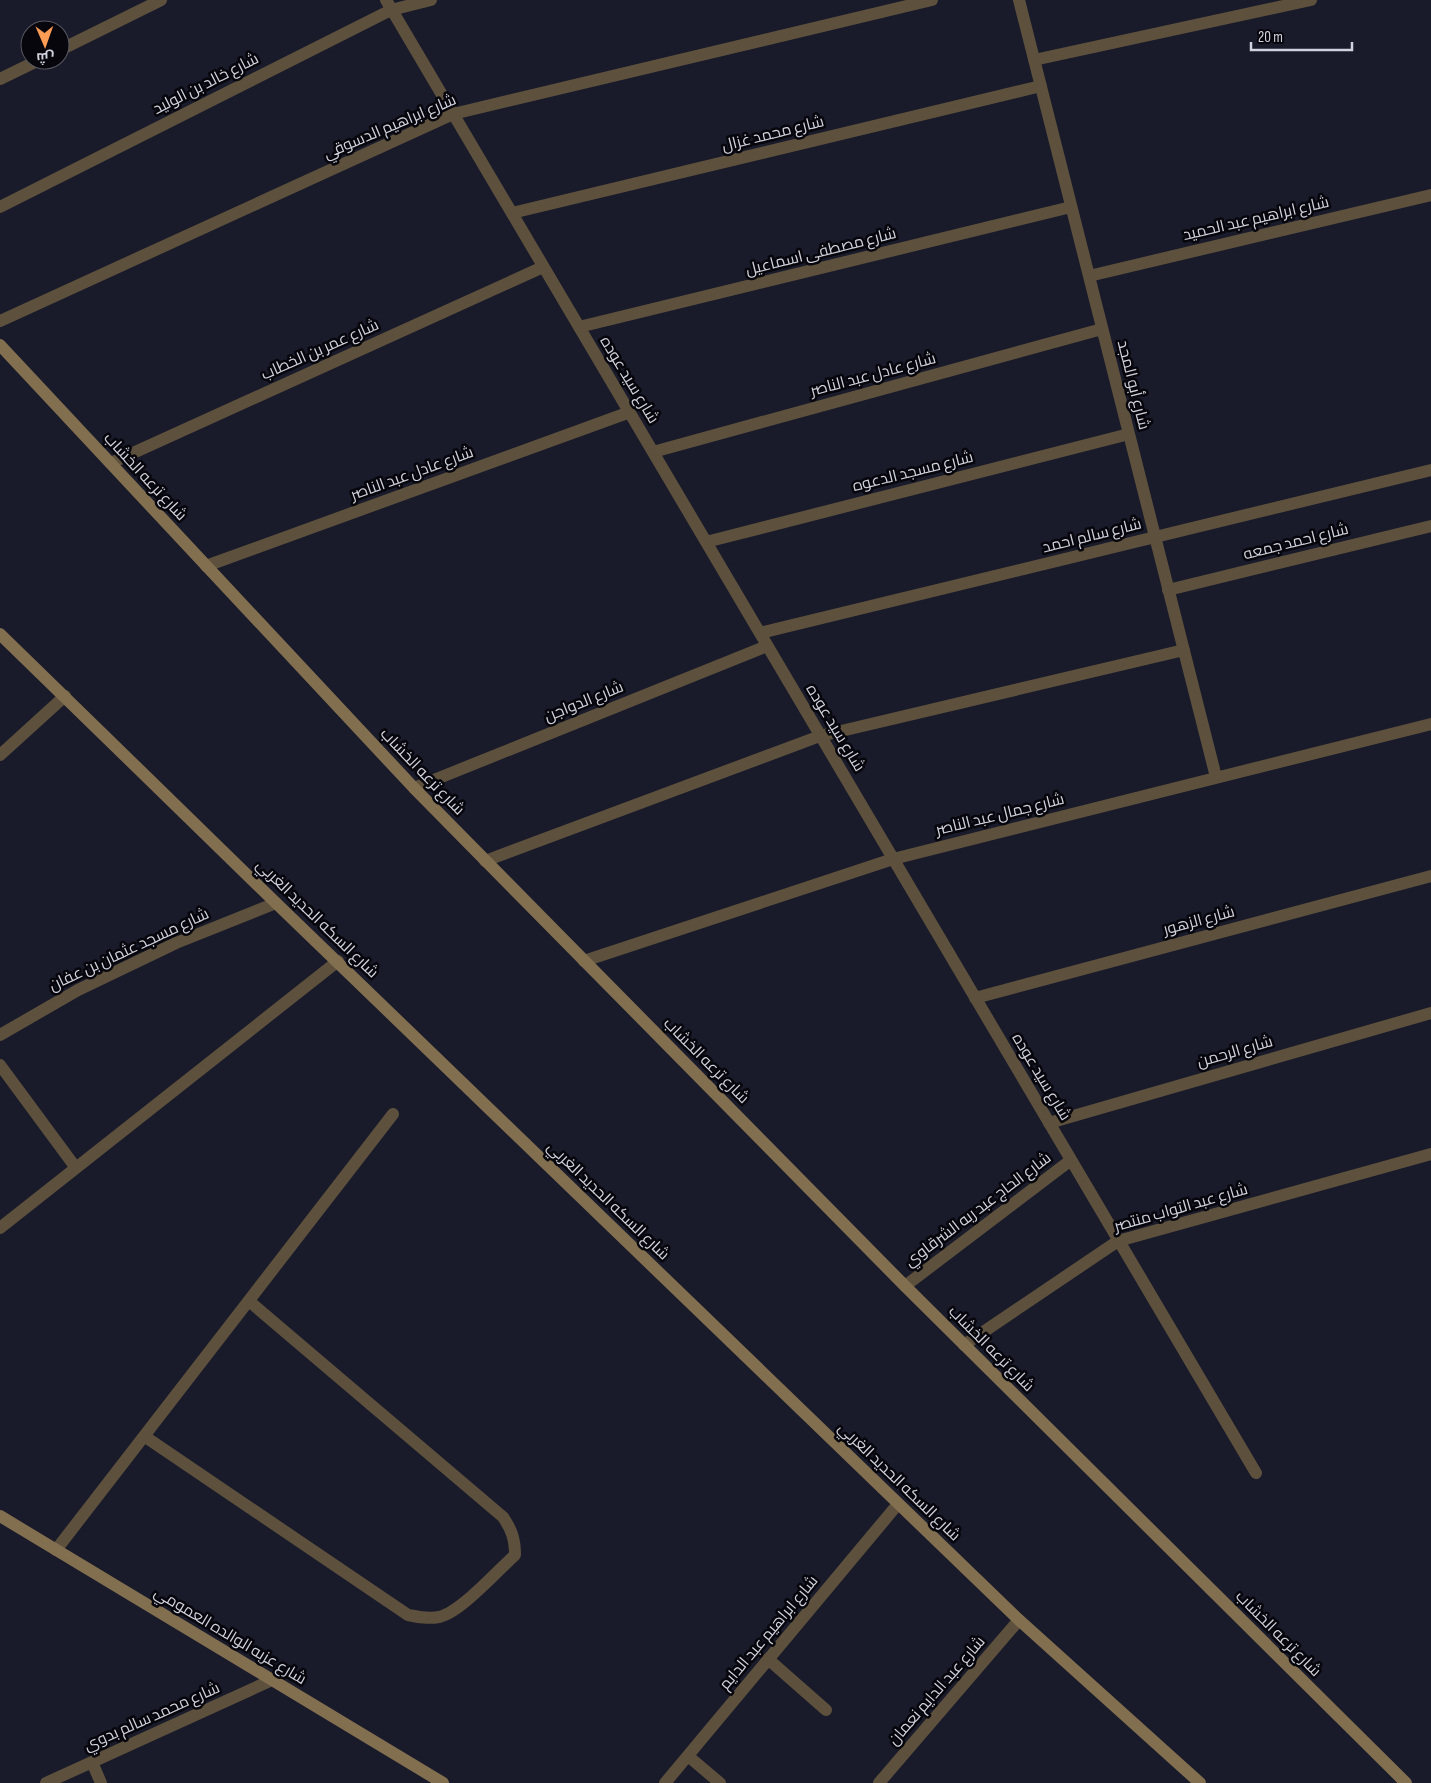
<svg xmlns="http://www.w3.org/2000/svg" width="1431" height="1783" viewBox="0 0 1431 1783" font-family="'Sofia Sans Condensed',Cairo,sans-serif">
<rect width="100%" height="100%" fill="#191a2a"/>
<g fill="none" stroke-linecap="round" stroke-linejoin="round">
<path stroke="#5d513d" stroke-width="12" d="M 144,1436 L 408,1615 C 418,1617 428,1619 439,1617 C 460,1613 497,1571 515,1555 C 515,1540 512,1530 503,1517 L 249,1301
M 56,1550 L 393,1114"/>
<path stroke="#5d513d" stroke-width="12" d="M 386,0 L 1256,1473
M 1019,0 L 1216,777
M 60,50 L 161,0
M 1034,60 L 1311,0
M 0,79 L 39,60
M 0,207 L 391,10 L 431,0
M 512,213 L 1041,86
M 1089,276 L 1431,195
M 0,321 L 453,114 L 932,0
M 579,327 L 1071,207
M 653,452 L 1102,329
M 111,463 L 543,267
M 706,542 L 1129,434
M 206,566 L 630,412
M 1168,590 L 1431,526
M 760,633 L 1431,470
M 0,755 L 65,696
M 414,788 L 767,646
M 485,861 L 820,736 L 1184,650
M 584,961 L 893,859 L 1431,724
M 975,998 L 1431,876
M 0,1035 L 78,990 L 176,943 L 276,903
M 0,1065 L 76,1168
M 1049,1123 L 1431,1013
M 0,1228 L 338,961
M 905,1286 L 1071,1160
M 964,1345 L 1118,1241 L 1431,1154
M 768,1659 L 826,1710
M 688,1756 L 720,1783
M 92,1762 L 101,1783
M 46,1783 L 272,1680
M 665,1783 L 898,1504
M 879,1783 L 1019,1620"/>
<path stroke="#826f4f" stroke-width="12" d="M 0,345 L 414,788 L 905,1286 L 1406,1783
M 0,634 L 276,903 L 1019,1620 L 1200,1783
M 0,1516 L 443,1783"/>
</g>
<g text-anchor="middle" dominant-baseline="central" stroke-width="5" stroke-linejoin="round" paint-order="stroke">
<g font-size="16" fill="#d1d2dd" stroke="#06060c">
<text transform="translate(206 84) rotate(-27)">شارع خالد بن الوليد</text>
<text transform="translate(390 127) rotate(-23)">شارع ابراهيم الدسوقي</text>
<text transform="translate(773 134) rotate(-14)">شارع محمد غزال</text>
<text transform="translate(1256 219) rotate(-13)">شارع ابراهيم عبد الحميد</text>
<text transform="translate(821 252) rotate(-14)">شارع مصطفى اسماعيل</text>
<text transform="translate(320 350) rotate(-24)">شارع عمر بن الخطاب</text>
<text transform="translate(873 375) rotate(-15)">شارع عادل عبد الناصر</text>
<text transform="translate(629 380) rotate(59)">شارع سيد عوده</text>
<text transform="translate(1133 385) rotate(76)">شارع أبو المجد</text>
<text transform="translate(913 472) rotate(-14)">شارع مسجد الدعوه</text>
<text transform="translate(412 474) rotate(-20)">شارع عادل عبد الناصر</text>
<text transform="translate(145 477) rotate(47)">شارع ترعه الخشاب</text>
<text transform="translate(1092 536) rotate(-14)">شارع سالم احمد</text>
<text transform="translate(1296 542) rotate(-14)">شارع احمد جمعه</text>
<text transform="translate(584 702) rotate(-22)">شارع الدواجن</text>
<text transform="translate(835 728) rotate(59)">شارع سيد عوده</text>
<text transform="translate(422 772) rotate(46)">شارع ترعه الخشاب</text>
<text transform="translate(1000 815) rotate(-14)">شارع جمال عبد الناصر</text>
<text transform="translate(317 919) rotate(44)">شارع السكه الحديد الغربي</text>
<text transform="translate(1199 921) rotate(-15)">شارع الزهور</text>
<text transform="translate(129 950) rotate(-25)">شارع مسجد عثمان بن عفان</text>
<text transform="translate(1235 1052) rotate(-16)">شارع الرحمن</text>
<text transform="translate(706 1061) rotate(45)">شارع ترعه الخشاب</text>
<text transform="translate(1041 1077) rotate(59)">شارع سيد عوده</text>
<text transform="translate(608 1201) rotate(44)">شارع السكه الحديد الغربي</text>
<text transform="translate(1181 1208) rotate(-16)">شارع عبد التواب منتصر</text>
<text transform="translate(978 1210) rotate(-37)">شارع الحاج عبد ربه الشرقاوي</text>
<text transform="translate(991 1349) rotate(45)">شارع ترعه الخشاب</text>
<text transform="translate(899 1482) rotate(44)">شارع السكه الحديد الغربي</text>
<text transform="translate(769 1633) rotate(-50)">شارع ابراهيم عبد الدايم</text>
<text transform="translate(1278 1634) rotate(45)">شارع ترعه الخشاب</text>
<text transform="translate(230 1636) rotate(31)">شارع عزبه الوالده العمومي</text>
<text transform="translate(937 1691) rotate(-49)">شارع عبد الدايم نعمان</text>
<text transform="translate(152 1717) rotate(-24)">شارع محمد سالم بدوي</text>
</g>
</g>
<g transform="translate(45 45) rotate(178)"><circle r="24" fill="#06060c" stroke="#575860"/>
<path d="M0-4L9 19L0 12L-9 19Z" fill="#fd9c55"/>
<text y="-8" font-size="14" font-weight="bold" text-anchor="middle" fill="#d1d2dd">ش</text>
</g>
<path d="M1251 42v8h101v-8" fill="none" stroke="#d1d2dd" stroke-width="2.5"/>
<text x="1258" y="42" font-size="15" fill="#d1d2dd" stroke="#06060c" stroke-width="4" paint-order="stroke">20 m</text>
</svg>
